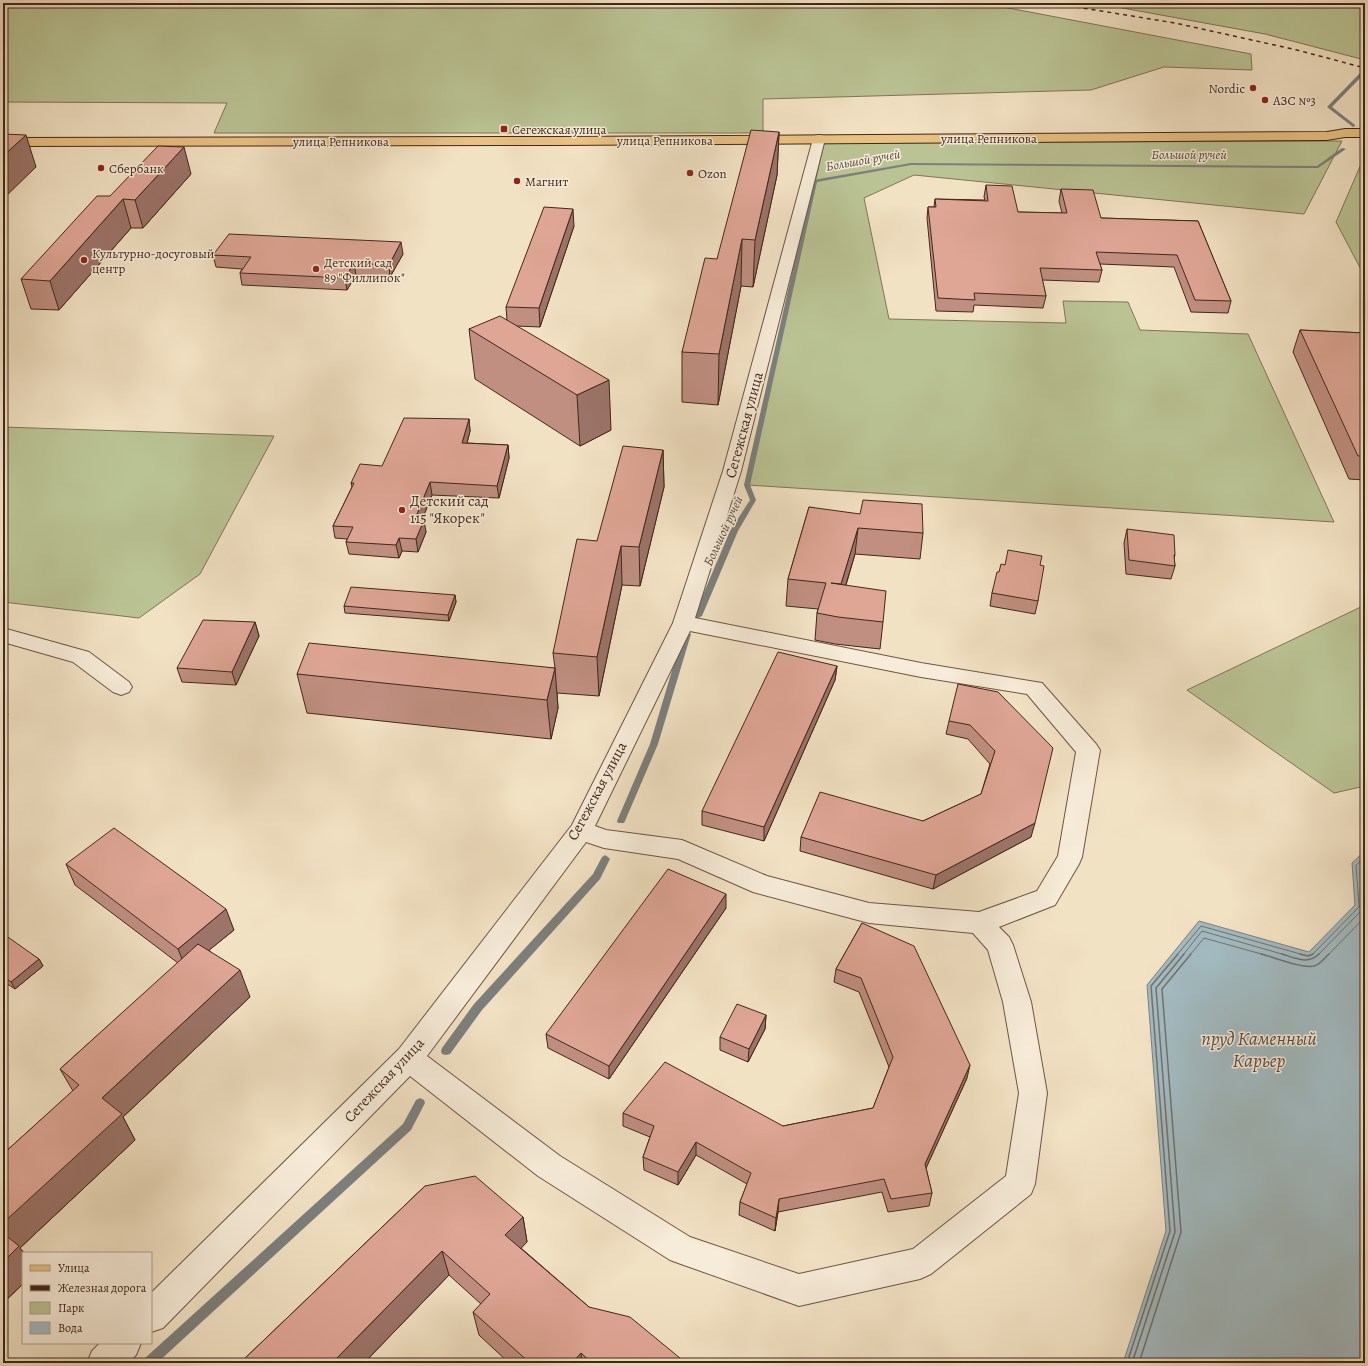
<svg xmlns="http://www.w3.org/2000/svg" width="1368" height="1366" viewBox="0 0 1368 1366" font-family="Alegreya,serif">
<rect width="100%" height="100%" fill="#f2e2c4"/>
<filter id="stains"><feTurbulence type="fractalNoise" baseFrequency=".005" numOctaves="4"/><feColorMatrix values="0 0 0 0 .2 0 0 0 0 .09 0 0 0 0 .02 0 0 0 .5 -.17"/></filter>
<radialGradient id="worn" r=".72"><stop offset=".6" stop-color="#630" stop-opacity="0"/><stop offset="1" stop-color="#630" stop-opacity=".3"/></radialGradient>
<path fill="#bac394" stroke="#7e7657" d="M 3,3 L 982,3 L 1251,54 L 1252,70 L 1164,67 L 1091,90 L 763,99 L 763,133 L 214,133 L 227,103 L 3,102 Z
M 1095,3 L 1365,3 L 1365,60 L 1265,34 Z
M 1342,141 L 1304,214 L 914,175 L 864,198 L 889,319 L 1066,323 L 1063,301 L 1128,302 L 1140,330 L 1248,334 L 1334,522 L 747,485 L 824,143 Z
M 1365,155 L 1365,277 L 1336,222 Z
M 3,427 L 274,436 L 200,574 L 139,618 L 3,602 Z
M 1365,605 L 1365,786 L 1334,793 L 1187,690 Z"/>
<path fill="#a2bac0" stroke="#7b807e" d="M 1365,851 L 1365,1363 L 1123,1363 L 1166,1231 L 1147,985 L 1199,921 L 1309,952 L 1355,905 L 1352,863 Z"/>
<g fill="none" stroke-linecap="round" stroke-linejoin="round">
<path stroke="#72716d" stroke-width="1" d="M 1177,955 L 1201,926 L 1304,955
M 1183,955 L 1202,931 L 1285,955
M 1190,955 L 1204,938 L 1265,955
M 1312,955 L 1359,907 L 1356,865 L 1365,857
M 1318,955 L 1363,909 L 1361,868 L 1365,863
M 1328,955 L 1365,917"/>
<path stroke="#72716d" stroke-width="1.5" d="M 1261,954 C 1274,957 1302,969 1314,966 C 1321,964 1324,958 1329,954
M 1282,954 C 1295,958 1308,965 1319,954
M 1300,954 L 1308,956 L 1313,954
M 1127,1363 L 1170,1231 L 1151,986 L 1178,954
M 1132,1363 L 1175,1232 L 1156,988 L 1184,954
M 1139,1363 L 1181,1232 L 1162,989 L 1191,954"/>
<path fill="#7b807e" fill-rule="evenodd" d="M 1362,71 L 1365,71 L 1365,73 L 1332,107 L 1355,125 L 1355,126 L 1353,127 L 1327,107 Z
M 1342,148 L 1346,149 L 1318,168 L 911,165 L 817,182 L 750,485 L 756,500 L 738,531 L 702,616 L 698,618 L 695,618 L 694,616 L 730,531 L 750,500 L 744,485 L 813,180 L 911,163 L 1317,166 Z
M 687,631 L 691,634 L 658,744 L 625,821 L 624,823 L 618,823 L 617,821 L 650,744 L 683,634 Z
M 605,855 L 608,857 L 610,859 L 600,879 L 482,1010 L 450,1054 L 446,1055 L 442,1054 L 441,1051 L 442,1048 L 474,1004 L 593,874 L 602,857 Z
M 420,1098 L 424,1100 L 425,1103 L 411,1130 L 157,1363 L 142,1363 L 144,1359 L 403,1124 L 416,1100 Z"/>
<defs>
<path id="street" d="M 819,135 L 824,136 L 825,139 L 741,471 L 695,618 L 921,663 L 1042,683 L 1096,744 L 1100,750 L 1082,857 L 1079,864 L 1055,905 L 999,927 L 1009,937 L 1013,945 L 1031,1002 L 1047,1093 L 1035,1184 L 1031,1194 L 931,1274 L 920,1279 L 799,1306 L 681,1264 L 670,1260 L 538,1176 L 410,1076 L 163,1328 L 151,1332 L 151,1293 L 399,1049 L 572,825 L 673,623 L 723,471 L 813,139 L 814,136 ZM 690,631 L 921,677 L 1027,694 L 1076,752 L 1058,856 L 1037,891 L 979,912 L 869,903 L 767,876 L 682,840 L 606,830 L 595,826 ZM 586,842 L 604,848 L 678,859 L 753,892 L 869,923 L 973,933 L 988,950 L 1003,1002 L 1019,1093 L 1006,1176 L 913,1249 L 799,1274 L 690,1237 L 560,1156 L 427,1056 Z
M 3,628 L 89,652 L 129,682 L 132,687 L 129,692 L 121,695 L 113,692 L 73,662 L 3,642 Z
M 100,1343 L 141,1343 L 136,1355 L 128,1363 L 87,1363 L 92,1351 Z"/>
<path id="primary" d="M 1345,129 L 1365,129 L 1365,137 L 1345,137 L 1327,140 L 556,145 L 3,146 L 3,138 L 556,137 L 1327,132 Z"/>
</defs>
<use href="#street" stroke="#6d5644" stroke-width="2"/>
<use href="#primary" stroke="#41281a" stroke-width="2"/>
<use href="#street" fill="#f7ecd9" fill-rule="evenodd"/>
<use href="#primary" fill="#e9c182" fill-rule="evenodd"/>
<path stroke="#41281a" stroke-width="1.5" stroke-dasharray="4 4" stroke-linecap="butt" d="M 1052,3 L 1175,23 L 1297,50 L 1365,68"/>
</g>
<path fill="#c08f81" stroke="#41281a" d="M 779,132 L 777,175 L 753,287 L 741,286 L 718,405 L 682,402 L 682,352 L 717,259 Z
M 191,174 L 143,228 L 131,228 L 59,310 L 31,309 L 21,279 L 110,196 Z
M 986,185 L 1018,212 L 1062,213 L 1059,201 L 1061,189 L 1101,218 L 1198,221 L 1231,301 L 1228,313 L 1191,312 L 1174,267 L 1100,264 L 1102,270 L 1099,282 L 1042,280 L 1046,296 L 1043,308 L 974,305 L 973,312 L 936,311 L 927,218 L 928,207 L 934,207 L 935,199 L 985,200 L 984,197 Z
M 574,226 L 540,327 L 517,326 L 611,430 L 580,446 L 475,379 L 469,329 L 507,320 L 506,307 Z
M 403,254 L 390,277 L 356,275 L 347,290 L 242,285 L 240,273 L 242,269 L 216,267 L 213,255 Z
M 1300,330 L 1365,333 L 1365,480 L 1349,479 L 1293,352 Z
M 469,419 L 470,431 L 467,443 L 508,445 L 509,458 L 499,498 L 432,495 L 422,520 L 426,532 L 418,552 L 402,551 L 399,558 L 349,554 L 346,542 L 347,539 L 335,538 L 333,526 L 352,487 L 351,483 Z
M 663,450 L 664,487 L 640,586 L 622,585 L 599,696 L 557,693 L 558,708 L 551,739 L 307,713 L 297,674 L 555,668 L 553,653 L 597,541 Z
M 809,507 L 923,533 L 920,559 L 855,554 L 846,585 L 883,622 L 880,649 L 835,644 L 815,640 L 817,613 L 818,609 L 786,606 L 788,579 Z
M 1127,529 L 1175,555 L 1174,558 L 1175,566 L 1171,579 L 1126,574 L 1124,543 Z
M 1005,565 L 1040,565 L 1038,601 L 1035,614 L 990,606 L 992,593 L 999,572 Z
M 455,595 L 456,602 L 449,621 L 345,613 L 344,606 Z
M 255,622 L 259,636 L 236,685 L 182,682 L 177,668 Z
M 837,666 L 835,680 L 764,841 L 702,825 L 702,811 Z
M 998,692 L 1031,837 L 933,889 L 800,851 L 801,837 L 923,821 L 981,794 L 990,764 L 968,739 L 946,734 L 949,721 Z
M 66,864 L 234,930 L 209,950 L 250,997 L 123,1117 L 135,1140 L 20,1248 L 24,1253 L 23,1253 L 23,1284 L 3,1303 L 3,1154 L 73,1091 L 60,1069 L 178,963 L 75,885 Z
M 726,908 L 609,1079 L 548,1048 L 546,1034 Z
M 862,923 L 967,1078 L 926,1168 L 932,1193 L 929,1206 L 888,1212 L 882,1192 L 778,1212 L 775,1231 L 739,1215 L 740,1202 L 747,1184 L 696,1155 L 678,1185 L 644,1170 L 643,1157 L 650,1137 L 623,1126 L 623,1113 L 783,1126 L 873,1108 L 889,1067 L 859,992 L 834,982 L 836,969 Z
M 3,937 L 39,959 L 43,966 L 15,989 L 3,981 Z
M 766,1015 L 765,1029 L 748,1062 L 720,1050 L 720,1037 Z
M 425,1186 L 523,1217 L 527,1242 L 521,1248 L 589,1307 L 686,1363 L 509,1363 L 479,1335 L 473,1312 L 481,1304 L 449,1275 L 364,1363 L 240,1363 Z"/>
<path fill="#9c7469" stroke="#41281a" d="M 779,132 L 777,175 L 753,287 L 755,240 Z
M 26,135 L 36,167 L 3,199 L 3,156 Z
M 184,147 L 191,174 L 143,228 L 135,200 Z
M 123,199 L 131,228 L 59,310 L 50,281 Z
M 573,209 L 574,226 L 540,327 L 539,308 Z
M 742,239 L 741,286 L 718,405 L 719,354 Z
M 401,242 L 403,254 L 390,277 L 389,265 Z
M 354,263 L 356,275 L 347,290 L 345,278 Z
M 609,380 L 611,430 L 580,446 L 577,395 Z
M 469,419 L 470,431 L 464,455 L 462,443 Z
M 508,445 L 509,458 L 499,498 L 497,486 Z
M 663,450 L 664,487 L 640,586 L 639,547 Z
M 430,482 L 432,495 L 417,532 L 415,519 Z
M 424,520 L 426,532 L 418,552 L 416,539 Z
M 858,528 L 855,554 L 838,611 L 841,584 Z
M 399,538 L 402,551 L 399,558 L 396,545 Z
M 621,546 L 622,585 L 599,696 L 597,657 Z
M 455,595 L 456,602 L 449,621 L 448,615 Z
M 255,622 L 259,636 L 236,685 L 232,672 Z
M 837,666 L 835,680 L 764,841 L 764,827 Z
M 555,668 L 558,708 L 551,739 L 547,700 Z
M 3,705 L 8,715 L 3,718 Z
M 1035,823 L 1031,837 L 933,889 L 936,875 Z
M 726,894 L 726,908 L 609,1079 L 609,1066 Z
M 226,909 L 234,930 L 186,969 L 178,949 Z
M 39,959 L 43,966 L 15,989 L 11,982 Z
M 240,970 L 250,997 L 123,1117 L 135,1140 L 20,1248 L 24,1253 L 23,1253 L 23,1284 L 3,1303 L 3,1223 L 102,1098 Z
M 766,1015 L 765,1029 L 748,1062 L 749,1049 Z
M 970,1065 L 967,1078 L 922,1177 L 925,1164 Z
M 696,1142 L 696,1155 L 678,1185 L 678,1172 Z
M 779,1199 L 778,1212 L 775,1231 L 776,1218 Z
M 523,1217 L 527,1242 L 510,1260 L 505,1235 Z
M 442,1251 L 449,1275 L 364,1363 L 332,1363 Z
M 581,1353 L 582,1363 L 572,1363 Z"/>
<path fill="#dfa696" stroke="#41281a" d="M 751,130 L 779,132 L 755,240 L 742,239 L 719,354 L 682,352 L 705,258 L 717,259 Z
M 3,134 L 26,135 L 3,156 Z
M 158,146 L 184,147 L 135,200 L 123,199 L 50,281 L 21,279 L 97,196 L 110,196 Z
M 986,185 L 1012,186 L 1018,212 L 1067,213 L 1061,189 L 1093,190 L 1101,218 L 1198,221 L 1231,301 L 1195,300 L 1177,255 L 1096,252 L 1102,270 L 1040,268 L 1046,296 L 974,293 L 975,300 L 938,298 L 928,207 L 936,207 L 935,199 L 988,201 Z
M 544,207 L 573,209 L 539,308 L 506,307 Z
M 229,234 L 401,242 L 389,265 L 354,263 L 345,278 L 240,273 L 251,257 L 213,255 Z
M 500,316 L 609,380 L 577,395 L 469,329 Z
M 1300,330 L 1365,333 L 1365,456 L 1358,456 Z
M 404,418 L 469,419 L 462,443 L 508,445 L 497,486 L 430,482 L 415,519 L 424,520 L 416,539 L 399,538 L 396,545 L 346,542 L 353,527 L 333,526 L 354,483 L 351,483 L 360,464 L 382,466 Z
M 623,446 L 663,450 L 639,547 L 621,546 L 597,657 L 553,653 L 577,539 L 597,541 Z
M 863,500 L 922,504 L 923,533 L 858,528 L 841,584 L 831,583 L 886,591 L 883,622 L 838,617 L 817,613 L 826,583 L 788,579 L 809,507 L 860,514 Z
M 1127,529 L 1174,535 L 1175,555 L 1174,555 L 1175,566 L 1129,560 Z
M 1008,550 L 1042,556 L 1040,565 L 1044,566 L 1038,601 L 992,593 L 997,572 L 999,572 L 1001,564 L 1005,565 Z
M 351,587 L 455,595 L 448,615 L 344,606 Z
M 203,620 L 255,622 L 232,672 L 177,668 Z
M 309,643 L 555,668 L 547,700 L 297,674 Z
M 778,652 L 837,666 L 764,827 L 702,811 Z
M 958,684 L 998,692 L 1053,748 L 1035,823 L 936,875 L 801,837 L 820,792 L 923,821 L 981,794 L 995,751 L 970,725 L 949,721 Z
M 114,828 L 226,909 L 178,949 L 66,864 Z
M 668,869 L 726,894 L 609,1066 L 546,1034 Z
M 862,923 L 914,946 L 970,1065 L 925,1164 L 932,1193 L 891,1199 L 884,1179 L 779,1199 L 776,1218 L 740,1202 L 751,1173 L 696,1142 L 678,1172 L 643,1157 L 654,1126 L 623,1113 L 665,1062 L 783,1126 L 873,1108 L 893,1057 L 861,978 L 836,969 Z
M 5,935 L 39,959 L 11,982 L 3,976 L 3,937 Z
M 198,944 L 240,970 L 102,1098 L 122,1114 L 3,1223 L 3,1154 L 79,1085 L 60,1069 Z
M 737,1004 L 766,1015 L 749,1049 L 720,1037 Z
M 475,1176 L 523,1217 L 505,1235 L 589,1307 L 630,1317 L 686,1363 L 592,1363 L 581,1353 L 572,1363 L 530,1363 L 473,1312 L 490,1294 L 442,1251 L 332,1363 L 240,1363 L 425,1186 Z
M 3,1233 L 19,1246 L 3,1262 Z"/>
<g fill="#8f2418" stroke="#f7ecd9" stroke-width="1.5">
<circle cx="1253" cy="88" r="4"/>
<circle cx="1265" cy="100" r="4"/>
<rect x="500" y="125" width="8" height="8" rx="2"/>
<circle cx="101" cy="168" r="4"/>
<circle cx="690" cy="173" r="4"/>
<circle cx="517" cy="181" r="4"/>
<circle cx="84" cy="260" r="4"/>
<circle cx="316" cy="269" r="4"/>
<circle cx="402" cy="510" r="4"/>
</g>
<g text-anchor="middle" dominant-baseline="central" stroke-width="3" stroke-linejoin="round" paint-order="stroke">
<g font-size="13" fill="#41281a" stroke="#f7ecd9" text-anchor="start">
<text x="1245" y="88" text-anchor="end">Nordic</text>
<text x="1273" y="100">АЗС №3</text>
<text x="512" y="129">Сегежская улица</text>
<text x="109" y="168">Сбербанк</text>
<text x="698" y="173">Ozon</text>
<text x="525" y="181">Магнит</text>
<text x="92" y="253">Культурно-досуговый<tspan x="92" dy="15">центр</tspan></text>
<text x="324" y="262">Детский сад<tspan x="324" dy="15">89 "Филлипок"</tspan></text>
</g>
<g font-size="13" fill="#41281a" stroke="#f7ecd9">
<text x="989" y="138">улица Репникова</text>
<text x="665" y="140">улица Репникова</text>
<text x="341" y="141">улица Репникова</text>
</g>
<g font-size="13" font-style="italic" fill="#594c44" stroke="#f7ecd9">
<text x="1189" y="154">Большой ручей</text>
<text transform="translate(863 160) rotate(-10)">Большой ручей</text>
<text transform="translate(723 531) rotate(-65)">Большой ручей</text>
</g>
<g font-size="15" fill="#41281a" stroke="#f7ecd9">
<text transform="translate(744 425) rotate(-75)">Сегежская улица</text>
<text transform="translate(597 791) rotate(-62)">Сегежская улица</text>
<text transform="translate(384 1080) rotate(-47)">Сегежская улица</text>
</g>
<g font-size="15" fill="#41281a" stroke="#f7ecd9" text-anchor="start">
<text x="410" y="501">Детский сад<tspan x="410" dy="17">115 "Якорек"</tspan></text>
</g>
<g font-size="19" font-style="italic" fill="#594c44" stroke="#f7ecd9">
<text x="1259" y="1039">пруд Каменный<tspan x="1259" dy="22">Карьер</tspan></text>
</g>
</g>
<rect width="1368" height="1366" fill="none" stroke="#f2e2c4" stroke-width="16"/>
<rect x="4" y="4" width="1360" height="1358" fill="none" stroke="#41281a" stroke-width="2"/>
<rect x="8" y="8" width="1352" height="1350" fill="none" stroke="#41281a"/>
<rect x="22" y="1252" width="130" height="92" fill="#f7ecd9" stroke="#ae9e8d"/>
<rect x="30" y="1265" width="20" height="6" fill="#e9c182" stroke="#ae9e8d"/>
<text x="58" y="1272" font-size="12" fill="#41281a">Улица</text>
<rect x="30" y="1285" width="20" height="6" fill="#41281a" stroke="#ae9e8d"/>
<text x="58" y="1292" font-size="12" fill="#41281a">Железная дорога</text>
<rect x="30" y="1302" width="20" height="12" fill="#bac394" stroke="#ae9e8d"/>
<text x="58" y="1312" font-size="12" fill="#41281a">Парк</text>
<rect x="30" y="1322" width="20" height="12" fill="#a2bac0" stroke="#ae9e8d"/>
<text x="58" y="1332" font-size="12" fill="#41281a">Вода</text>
<rect width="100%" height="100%" filter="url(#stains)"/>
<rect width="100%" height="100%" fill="url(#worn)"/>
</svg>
